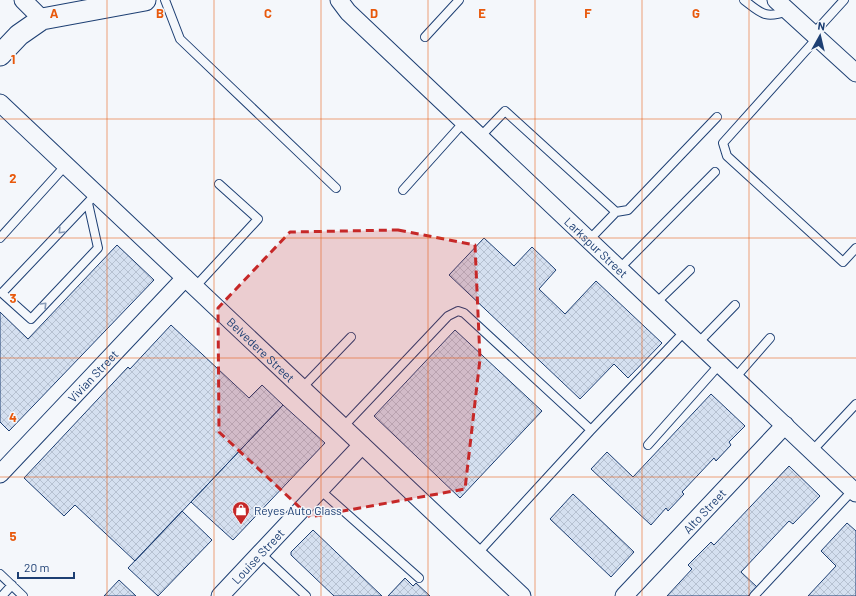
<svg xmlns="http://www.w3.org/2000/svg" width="856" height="596" viewBox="0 0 856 596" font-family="Barlow,sans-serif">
<defs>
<pattern id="building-cross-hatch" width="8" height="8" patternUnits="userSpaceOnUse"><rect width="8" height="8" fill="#d5e0f0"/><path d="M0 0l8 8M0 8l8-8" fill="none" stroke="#b6c1d1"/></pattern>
</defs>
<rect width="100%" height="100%" fill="#f4f7fb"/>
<path fill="url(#building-cross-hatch)" stroke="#1d3f73" d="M 484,238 L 514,266 L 532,247 L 556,270 L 539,289 L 565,314 L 596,281 L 662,343 L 628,378 L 614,364 L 580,399 L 449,275 Z
M 117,245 L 154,280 L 9,431 L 0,422 L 0,312 L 28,339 Z
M 171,325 L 249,398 L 262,385 L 283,405 L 135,561 L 75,505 L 64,516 L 24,478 L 128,367 L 130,369 Z
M 455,330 L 542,411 L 460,498 L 374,416 Z
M 711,394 L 745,426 L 729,442 L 731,445 L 716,461 L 714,458 L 682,492 L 684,494 L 668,511 L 666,508 L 651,525 L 591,469 L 607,452 L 633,477 Z
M 283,405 L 325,443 L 233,540 L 191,502 Z
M 789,466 L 820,496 L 793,524 L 789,521 L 741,572 L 757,587 L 748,596 L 667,596 L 692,569 L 688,565 L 711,542 L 714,545 Z
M 573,494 L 634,552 L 611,577 L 550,519 Z
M 182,511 L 212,540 L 158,596 L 128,568 Z
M 847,523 L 856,531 L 856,596 L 808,596 L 836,566 L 821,551 Z
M 313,530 L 382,596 L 334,596 L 291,555 L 291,552 Z
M 405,578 L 413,586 L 416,583 L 430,596 L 388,596 Z
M 119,580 L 136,596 L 104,596 Z"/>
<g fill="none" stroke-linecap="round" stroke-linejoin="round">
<defs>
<path id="service" d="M 165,0 L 180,39 L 336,188
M 744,0 C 762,14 765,19 788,11
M 814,33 L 844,0
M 425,37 L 459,0
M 818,37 L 723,143 L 727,156 L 843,262 L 856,248
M 480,137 L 505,111 L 616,212 L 589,240
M 403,190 L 464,122
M 88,203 L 98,248 L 31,319 L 2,293 L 96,194
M 616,212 L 628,210 L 717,117
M 0,238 L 66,165
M 619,269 L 715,172
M 195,287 L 258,219 L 219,184
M 656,303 L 690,270
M 698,343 L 735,305
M 735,378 L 770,338
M 302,388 L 351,337
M 343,427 L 448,316 L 458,311 L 464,313 L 591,430
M 648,445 L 720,364
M 812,451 L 856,404
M 320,490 L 419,578
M 260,553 L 306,596
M 477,554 L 591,430 L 685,331
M 0,574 L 23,596
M 2,596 L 12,585
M 754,596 L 853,490"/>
<g id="minor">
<path d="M 23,0 L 42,19"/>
<path id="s1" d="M 339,0 L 348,12 L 856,493"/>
<path d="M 776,0 L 856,73"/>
<path id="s2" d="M 0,103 L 522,596"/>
<path id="s3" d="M 0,474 L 185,278"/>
<path id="s4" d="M 220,596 L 362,445"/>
<path id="s5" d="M 624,596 L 785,425"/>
</g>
<path id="tertiary" d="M 0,55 L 19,35 L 42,19 L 145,0"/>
</defs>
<use href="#service" stroke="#1d3f73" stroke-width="10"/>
<use href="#minor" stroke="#1d3f73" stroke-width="19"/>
<use href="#tertiary" stroke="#1d3f73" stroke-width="23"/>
<use href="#service" stroke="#f4f7fb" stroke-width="8"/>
<use href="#minor" stroke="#f4f7fb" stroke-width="17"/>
<use href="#tertiary" stroke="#f4f7fb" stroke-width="21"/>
</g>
<defs><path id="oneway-chevron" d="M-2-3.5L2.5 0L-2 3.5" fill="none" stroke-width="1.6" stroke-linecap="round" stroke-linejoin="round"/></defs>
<g stroke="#889bb7">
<use href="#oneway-chevron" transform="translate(61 231) rotate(134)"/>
<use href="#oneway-chevron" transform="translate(44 305) rotate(-46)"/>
</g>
<path fill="#c62828" fill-opacity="0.2" stroke="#c62828" stroke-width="3" stroke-dasharray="8 5" stroke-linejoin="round" d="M 398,230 L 475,245 L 480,359 L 465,489 L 310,517 L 219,432 L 218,308 L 290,232 Z"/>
<path fill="none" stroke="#e8590c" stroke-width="1" stroke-opacity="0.55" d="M 107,0 L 107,596M 214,0 L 214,596M 321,0 L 321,596M 428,0 L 428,596M 535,0 L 535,596M 642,0 L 642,596M 749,0 L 749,596M 0,119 L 856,119M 0,238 L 856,238M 0,358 L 856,358M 0,477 L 856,477"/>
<defs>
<symbol id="shop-pin" viewBox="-11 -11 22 30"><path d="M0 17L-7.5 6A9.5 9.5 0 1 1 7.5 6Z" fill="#c62828" stroke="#f4f7fb"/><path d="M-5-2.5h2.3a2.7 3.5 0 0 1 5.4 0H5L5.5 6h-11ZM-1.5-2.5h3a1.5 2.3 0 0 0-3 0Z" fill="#fff"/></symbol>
</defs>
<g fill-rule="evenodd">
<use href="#shop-pin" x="231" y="500" width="20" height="27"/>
</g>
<g text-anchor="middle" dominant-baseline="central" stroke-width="3" stroke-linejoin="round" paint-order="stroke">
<g font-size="12" fill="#1d3f73" stroke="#f4f7fb">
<text stroke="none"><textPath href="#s1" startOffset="357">Larkspur Street</textPath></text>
<text stroke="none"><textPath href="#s2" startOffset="359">Belvedere Street</textPath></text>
<text stroke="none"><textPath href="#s3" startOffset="135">Vivian Street</textPath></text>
<text stroke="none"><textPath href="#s5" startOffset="117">Alto Street</textPath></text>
<text stroke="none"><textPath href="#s4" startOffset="55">Louise Street</textPath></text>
</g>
<g font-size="12" fill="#1d3f73" stroke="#f4f7fb" text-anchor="start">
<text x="254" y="510">Reyes Auto Glass</text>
</g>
</g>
<g font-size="13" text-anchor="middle" font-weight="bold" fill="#e8590c" stroke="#f4f7fb" stroke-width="3" stroke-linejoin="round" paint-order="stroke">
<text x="54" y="18">A</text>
<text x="160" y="18">B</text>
<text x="268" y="18">C</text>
<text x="374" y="18">D</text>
<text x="482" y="18">E</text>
<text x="588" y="18">F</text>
<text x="696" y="18">G</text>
<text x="13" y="64">1</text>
<text x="13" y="183">2</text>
<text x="13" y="303">3</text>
<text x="13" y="422">4</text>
<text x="13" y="541">5</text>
</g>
<g transform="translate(820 36) rotate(8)" stroke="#f4f7fb" stroke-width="3" paint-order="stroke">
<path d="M0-3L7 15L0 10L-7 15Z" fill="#1d3f73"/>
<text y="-6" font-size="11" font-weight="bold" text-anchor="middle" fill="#1d3f73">N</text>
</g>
<path d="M18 572v6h56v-6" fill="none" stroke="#1d3f73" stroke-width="2"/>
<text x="24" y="572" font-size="12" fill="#1d3f73" stroke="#f4f7fb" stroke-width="3" paint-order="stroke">20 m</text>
</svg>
